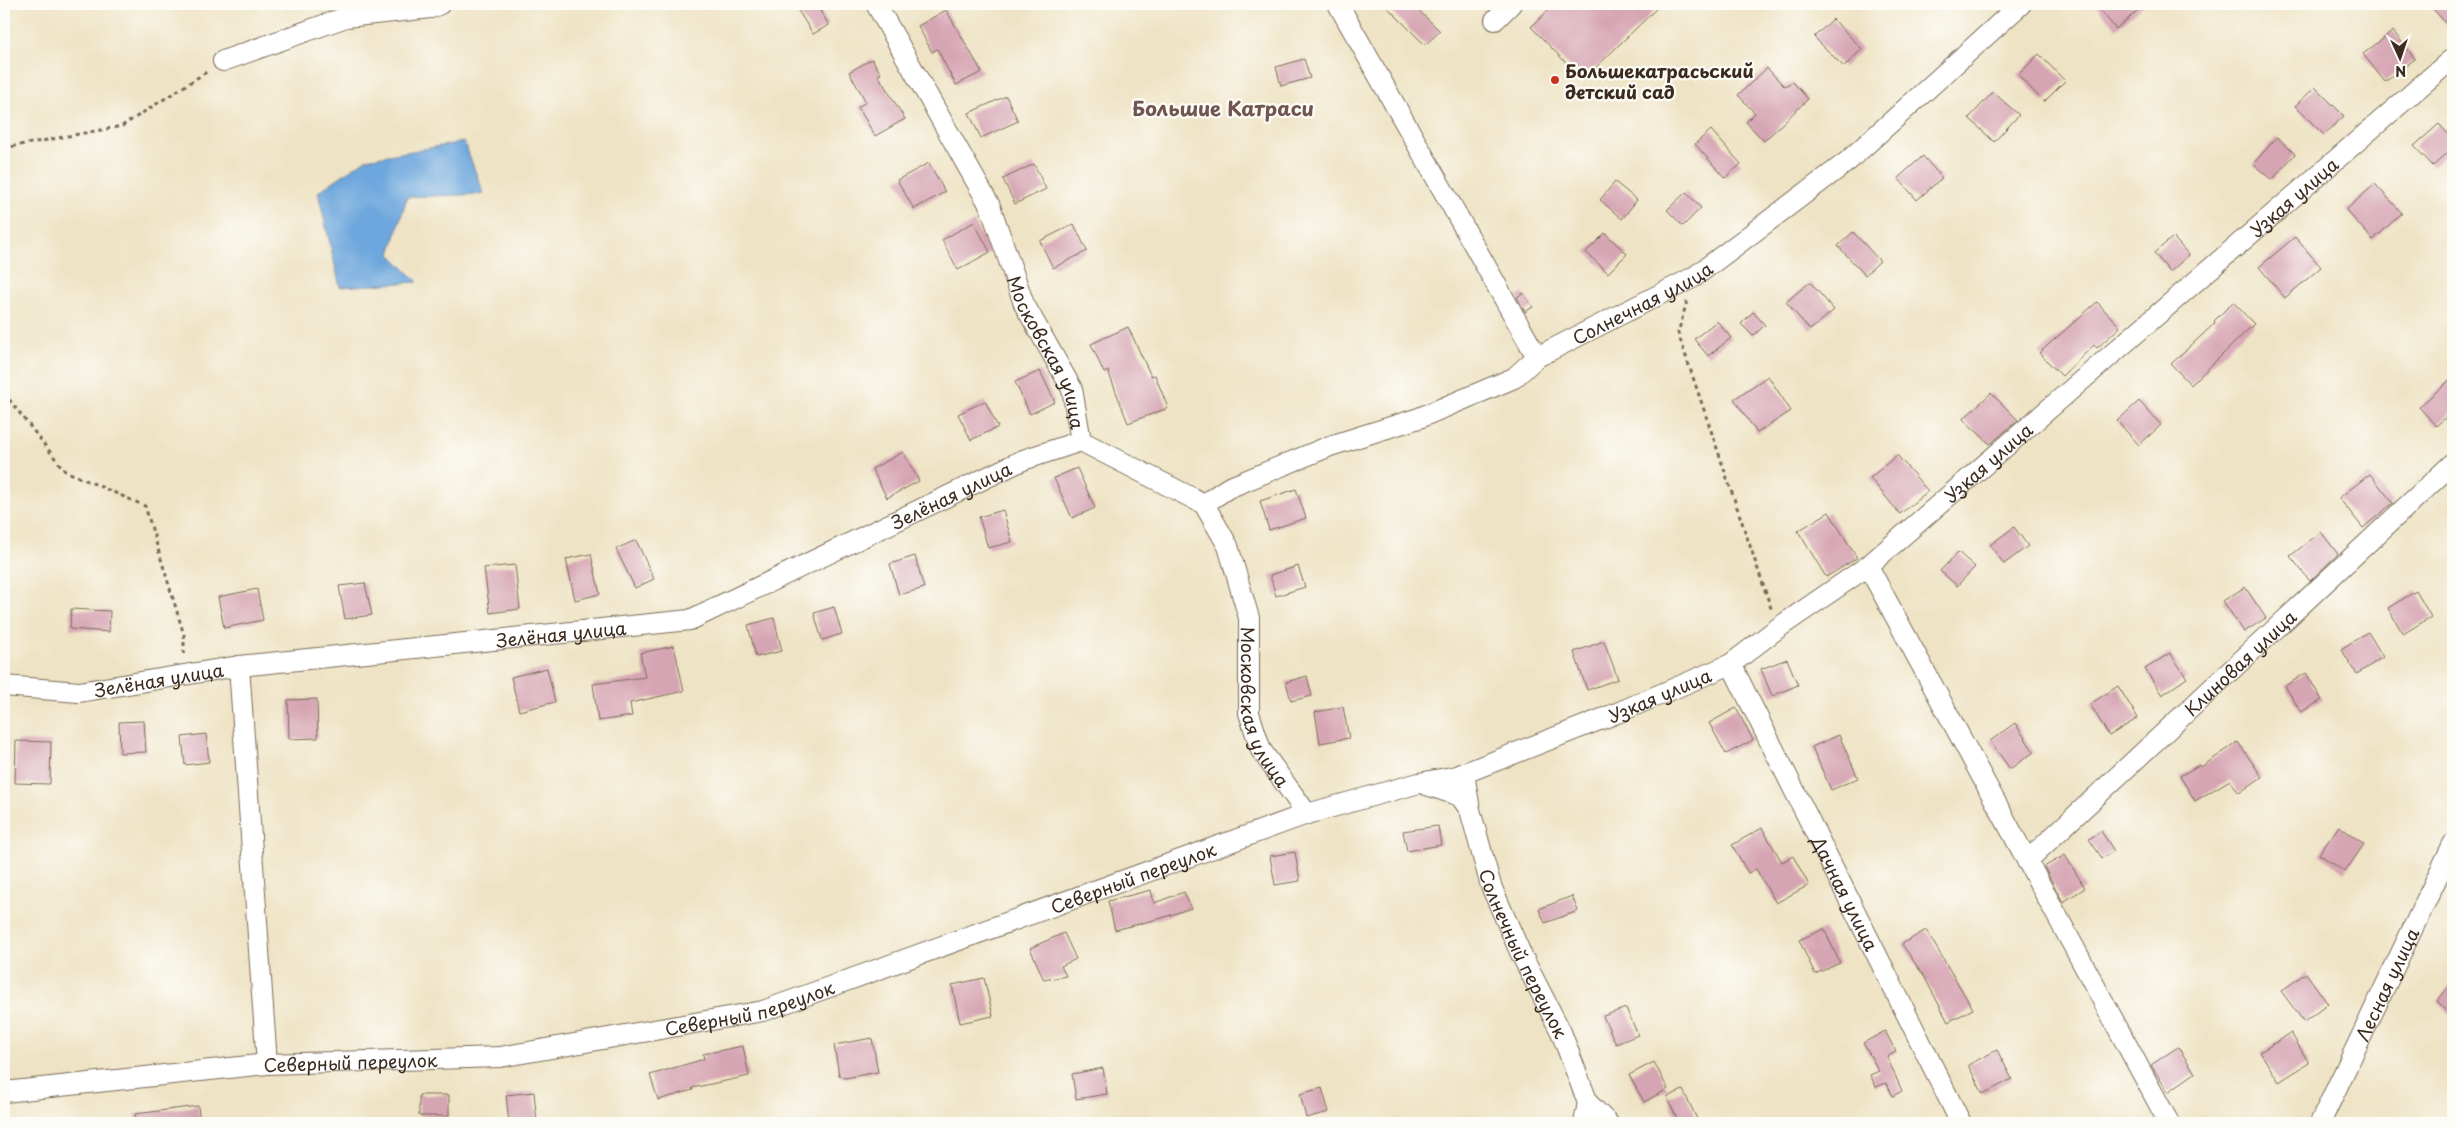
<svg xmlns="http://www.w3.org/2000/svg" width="2457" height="1127" viewBox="0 0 2457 1127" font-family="'Playpen Sans',sans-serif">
<rect width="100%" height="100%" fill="#fdfcf7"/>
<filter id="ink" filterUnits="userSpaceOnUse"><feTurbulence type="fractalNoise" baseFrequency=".02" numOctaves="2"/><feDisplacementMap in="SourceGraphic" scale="10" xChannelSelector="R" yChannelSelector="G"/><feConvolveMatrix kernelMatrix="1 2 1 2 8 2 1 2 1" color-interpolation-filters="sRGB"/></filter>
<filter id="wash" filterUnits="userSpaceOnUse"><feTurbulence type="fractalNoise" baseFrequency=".0096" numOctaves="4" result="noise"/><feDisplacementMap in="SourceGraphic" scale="20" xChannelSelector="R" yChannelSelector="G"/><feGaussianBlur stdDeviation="1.12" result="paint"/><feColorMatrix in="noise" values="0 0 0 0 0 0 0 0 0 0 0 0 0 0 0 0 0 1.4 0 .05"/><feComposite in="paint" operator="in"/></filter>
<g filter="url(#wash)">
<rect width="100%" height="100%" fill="#eee3c4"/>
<path fill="#6ea7dd" stroke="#54687e" d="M 464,142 L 484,194 L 407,197 L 390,254 L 418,282 L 340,287 L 318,192 L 366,159 Z"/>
<g id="blocks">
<path fill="#d6a5b3" d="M 794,4 L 816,4 L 829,25 L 813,34 Z
M 1384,4 L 1412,4 L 1440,31 L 1425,45 Z
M 1555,4 L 1661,4 L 1583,80 L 1531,27 Z
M 2095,4 L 2145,4 L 2116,29 Z
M 2429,4 L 2453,4 L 2453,32 Z
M 946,10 L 982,72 L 956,85 L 937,49 L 932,52 L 918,26 Z
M 1833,19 L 1862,49 L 1844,67 L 1814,37 Z
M 2393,31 L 2415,59 L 2385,82 L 2363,54 Z
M 2039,54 L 2065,81 L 2044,102 L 2018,75 Z
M 872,59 L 881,74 L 878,75 L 905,119 L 875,136 L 858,107 L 866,102 L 849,72 Z
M 1304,59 L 1310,78 L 1281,86 L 1276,67 Z
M 1767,68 L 1784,86 L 1793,82 L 1808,99 L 1764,141 L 1746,122 L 1755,113 L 1738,95 Z
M 2315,87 L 2344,116 L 2324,135 L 2295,106 Z
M 1993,92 L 2019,115 L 1994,142 L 1969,118 Z
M 1006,96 L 1018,121 L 981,138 L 969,113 Z
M 2439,124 L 2453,139 L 2453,148 L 2433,166 L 2414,146 Z
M 1711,130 L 1741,164 L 1725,178 L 1695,144 Z
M 2277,137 L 2295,154 L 2272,180 L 2253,164 Z
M 1923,156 L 1942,178 L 1917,200 L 1898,178 Z
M 929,163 L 945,192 L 914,209 L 897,180 Z
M 1034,164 L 1046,189 L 1015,204 L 1003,179 Z
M 1615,182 L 1637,200 L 1622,219 L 1600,200 Z
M 2375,184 L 2402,213 L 2373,240 L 2346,210 Z
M 1686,192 L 1701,208 L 1683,226 L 1667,210 Z
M 974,222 L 990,252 L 958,270 L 942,240 Z
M 1074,224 L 1087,251 L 1053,268 L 1040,241 Z
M 1853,232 L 1880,261 L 1865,275 L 1838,246 Z
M 1605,233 L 1627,254 L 1608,273 L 1586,252 Z
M 2173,237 L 2189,255 L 2170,272 L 2154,253 Z
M 2295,237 L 2321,267 L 2285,298 L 2259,267 Z
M 1810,282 L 1834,310 L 1810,330 L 1786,302 Z
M 1523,293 L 1533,307 L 1525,312 L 1517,297 Z
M 2097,302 L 2120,327 L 2097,348 L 2094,345 L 2062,376 L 2039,353 Z
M 2233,302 L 2254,324 L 2191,385 L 2171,364 L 2215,323 L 2214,321 Z
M 1753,312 L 1765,325 L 1753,336 L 1741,324 Z
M 1717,321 L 1731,338 L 1708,356 L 1694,339 Z
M 1128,327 L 1151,376 L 1155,375 L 1168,408 L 1128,423 L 1108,371 L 1104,373 L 1091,344 Z
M 1040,371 L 1055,402 L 1030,414 L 1015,382 Z
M 1768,376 L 1791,411 L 1757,433 L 1734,399 Z
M 2453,377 L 2453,411 L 2436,426 L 2419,407 Z
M 1991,393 L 2018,420 L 1990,444 L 1963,419 Z
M 985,401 L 998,427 L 971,440 L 958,414 Z
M 2139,401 L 2161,425 L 2139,445 L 2117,421 Z
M 903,452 L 919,481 L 887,498 L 872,469 Z
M 1897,455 L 1928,491 L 1900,514 L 1870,478 Z
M 1077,468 L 1095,508 L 1072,518 L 1054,478 Z
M 2370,474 L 2393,503 L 2363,528 L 2339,498 Z
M 1296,489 L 1306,518 L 1269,530 L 1260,501 Z
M 1003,510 L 1012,542 L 988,548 L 979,517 Z
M 1829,512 L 1857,558 L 1826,577 L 1798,531 Z
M 2014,527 L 2028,546 L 2004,564 L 1990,545 Z
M 2321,532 L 2338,554 L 2310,581 L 2290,556 Z
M 636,540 L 654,579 L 635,588 L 616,549 Z
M 1958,552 L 1975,567 L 1957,586 L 1940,571 Z
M 591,554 L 600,594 L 575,600 L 566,559 Z
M 915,556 L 924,588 L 899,595 L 890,564 Z
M 515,565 L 520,609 L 490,613 L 484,568 Z
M 1298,566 L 1305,587 L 1276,596 L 1270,575 Z
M 365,583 L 372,615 L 345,619 L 339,586 Z
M 2245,587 L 2266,618 L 2244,632 L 2223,601 Z
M 257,589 L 263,620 L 224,628 L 218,597 Z
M 2416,591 L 2431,617 L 2403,634 L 2388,608 Z
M 834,607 L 842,634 L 822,640 L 814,613 Z
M 71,609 L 110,611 L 109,632 L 70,629 Z
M 774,618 L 782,651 L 756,657 L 748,625 Z
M 2368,632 L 2383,657 L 2357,674 L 2341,649 Z
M 1604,641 L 1618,679 L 1587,690 L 1574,652 Z
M 674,646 L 684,691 L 630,703 L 632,716 L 598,721 L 593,684 L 645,677 L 640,653 Z
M 2170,653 L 2187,678 L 2162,695 L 2145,669 Z
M 1787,659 L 1798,685 L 1772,696 L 1761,669 Z
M 547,668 L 555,702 L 519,711 L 511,677 Z
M 2306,673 L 2322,700 L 2301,712 L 2285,686 Z
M 1307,676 L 1312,696 L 1291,701 L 1286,682 Z
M 2118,686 L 2138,718 L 2109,736 L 2090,704 Z
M 317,699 L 318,738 L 289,739 L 288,700 Z
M 1343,707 L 1349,738 L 1320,743 L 1315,712 Z
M 1736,708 L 1753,740 L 1726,754 L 1709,723 Z
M 144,721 L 146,752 L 120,753 L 119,722 Z
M 2015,723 L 2034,752 L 2010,769 L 1990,741 Z
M 206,734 L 209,762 L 185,765 L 182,737 Z
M 1839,735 L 1858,778 L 1831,790 L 1812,747 Z
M 16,741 L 51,742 L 50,784 L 15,783 Z
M 2238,742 L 2262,777 L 2239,793 L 2230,780 L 2195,801 L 2180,776 L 2199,765 L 2201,767 Z
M 1438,826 L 1441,845 L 1407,851 L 1403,831 Z
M 2339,826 L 2364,844 L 2345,872 L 2319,854 Z
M 1762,828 L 1782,862 L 1793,856 L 1809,885 L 1776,903 L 1756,869 L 1748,873 L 1732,845 Z
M 2101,831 L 2114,851 L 2102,858 L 2089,839 Z
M 1295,852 L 1300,881 L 1275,885 L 1270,856 Z
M 2065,855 L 2085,888 L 2063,902 L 2044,867 Z
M 1151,890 L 1154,903 L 1184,892 L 1191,908 L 1162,918 L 1115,930 L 1108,901 Z
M 1572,896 L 1578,911 L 1545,923 L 1539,909 Z
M 1824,929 L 1840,963 L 1815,974 L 1799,940 Z
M 1926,930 L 1973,1009 L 1948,1022 L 1925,978 L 1902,944 Z
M 1064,933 L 1076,959 L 1061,966 L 1066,976 L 1044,980 L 1030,948 Z
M 2306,973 L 2328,1004 L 2304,1022 L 2281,991 Z
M 984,978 L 993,1016 L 960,1023 L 952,985 Z
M 2453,982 L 2453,1017 L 2437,1001 Z
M 1626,1008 L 1638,1035 L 1616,1044 L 1603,1016 Z
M 1885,1031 L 1896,1052 L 1887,1057 L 1902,1091 L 1893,1096 L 1886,1083 L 1876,1087 L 1870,1075 L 1879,1071 L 1863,1043 Z
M 2291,1033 L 2309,1063 L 2279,1082 L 2260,1052 Z
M 872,1038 L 878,1072 L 845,1078 L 839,1075 L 834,1045 Z
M 743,1046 L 749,1076 L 692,1088 L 693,1090 L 658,1100 L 650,1075 L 704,1059 L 703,1054 Z
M 2178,1047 L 2195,1073 L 2168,1092 L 2151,1065 Z
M 1997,1050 L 2012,1079 L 1983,1094 L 1968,1065 Z
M 1654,1062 L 1668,1089 L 1644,1102 L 1629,1075 Z
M 1103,1068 L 1107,1094 L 1076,1099 L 1072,1074 Z
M 1322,1088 L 1329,1112 L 1306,1118 L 1300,1094 Z
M 1683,1090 L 1699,1123 L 1679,1123 L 1667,1097 Z
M 534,1092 L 537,1123 L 509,1123 L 506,1095 Z
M 419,1095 L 449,1095 L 449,1116 L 419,1116 Z
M 198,1106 L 200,1123 L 136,1123 L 135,1114 Z"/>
</g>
</g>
<g filter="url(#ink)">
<use href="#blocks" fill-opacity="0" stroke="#7a6b58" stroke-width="1"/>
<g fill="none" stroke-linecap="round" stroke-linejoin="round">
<defs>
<g id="minor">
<path id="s1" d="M 876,4 L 990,206 L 1024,304 L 1072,389 L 1081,441 L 1204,504 L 1228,546 L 1249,618 L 1249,713 L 1261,750 L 1307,814"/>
<path d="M 1338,4 L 1537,357"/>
<path d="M 1495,20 L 1511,4"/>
<path d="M 223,61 L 346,17 L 431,8 L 440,4"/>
<path id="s2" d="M 1204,504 L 1228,488 L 1330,446 L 1419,418 L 1514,378 L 1537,357 L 1694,277 L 1848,161 L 2021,4"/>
<path d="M 1868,566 L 2169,1123"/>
<path id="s3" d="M 1731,664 L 1961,1123"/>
<path d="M 239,666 L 267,1064"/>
<path id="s4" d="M 4,686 L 79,692 L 239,666 L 690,620 L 1023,460 L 1081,441"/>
<path id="s5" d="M 1464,773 L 1470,810 L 1491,886 L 1521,954 L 1561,1032 L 1588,1103 L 1608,1123"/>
<path d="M 1421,783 L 1460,796 L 1470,810"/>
<path id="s6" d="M 2027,861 L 2453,463"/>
<path id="s7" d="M 4,1092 L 267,1064 L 500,1057 L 763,1011 L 1307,814 L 1419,783 L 1457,776 L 1617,713 L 1731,664 L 1778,628 L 1868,566 L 2453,58"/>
<path d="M 1584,1123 L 1588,1103"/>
<path id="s8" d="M 2320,1123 L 2453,844"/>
</g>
</defs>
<use href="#minor" stroke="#7a6b58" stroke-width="22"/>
<path stroke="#7a6b58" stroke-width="3" stroke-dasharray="4 4" stroke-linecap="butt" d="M 4,148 L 122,126 L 208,71
M 1687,301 L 1678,333 L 1772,611
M 4,393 L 65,471 L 145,506 L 184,635 L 184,656"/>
<use href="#minor" stroke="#fff" stroke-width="20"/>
</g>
</g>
<circle fill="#c8321e" stroke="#fdfcf7" stroke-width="2" cx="1555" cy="80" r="5"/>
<g text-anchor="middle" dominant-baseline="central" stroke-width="4.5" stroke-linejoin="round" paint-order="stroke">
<g font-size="18" font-weight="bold" fill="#3b2a1e" stroke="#fdfcf7" text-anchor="start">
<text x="1565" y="70">Большекатрасьский<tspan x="1565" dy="21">детский сад</tspan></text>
</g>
<g font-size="18" fill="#3b2a1e" stroke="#fdfcf7">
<text stroke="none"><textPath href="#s7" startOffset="2526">Узкая улица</textPath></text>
<text stroke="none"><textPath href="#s2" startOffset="485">Солнечная улица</textPath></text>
<text stroke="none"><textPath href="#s1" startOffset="390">Московская улица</textPath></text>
<text stroke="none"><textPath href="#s7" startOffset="2121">Узкая улица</textPath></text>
<text stroke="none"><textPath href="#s4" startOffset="980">Зелёная улица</textPath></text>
<text stroke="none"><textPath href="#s4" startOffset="561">Зелёная улица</textPath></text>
<text stroke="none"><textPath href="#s6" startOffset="291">Клиновая улица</textPath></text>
<text stroke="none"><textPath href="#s4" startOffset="156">Зелёная улица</textPath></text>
<text stroke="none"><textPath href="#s7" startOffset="1716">Узкая улица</textPath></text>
<text stroke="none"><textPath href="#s1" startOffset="840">Московская улица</textPath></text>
<text stroke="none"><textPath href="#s7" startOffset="1158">Северный переулок</textPath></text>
<text stroke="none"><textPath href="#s3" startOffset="256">Дачная улица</textPath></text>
<text stroke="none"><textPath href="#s5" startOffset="191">Солнечный переулок</textPath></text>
<text stroke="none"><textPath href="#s8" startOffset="154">Лесная улица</textPath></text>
<text stroke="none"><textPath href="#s7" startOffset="752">Северный переулок</textPath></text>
<text stroke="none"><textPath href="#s7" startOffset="348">Северный переулок</textPath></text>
</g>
<g font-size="20" font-weight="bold" fill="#715552" stroke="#fdfcf7">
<text x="1223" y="108">Большие Катраси</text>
</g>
</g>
<rect width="2457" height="1127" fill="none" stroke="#fdfcf7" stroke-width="20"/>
<g transform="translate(2400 58) rotate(177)" stroke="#fdfcf7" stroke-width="4" paint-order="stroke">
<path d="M0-4L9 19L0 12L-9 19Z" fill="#3b2a1e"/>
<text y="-8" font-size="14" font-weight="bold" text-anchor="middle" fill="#3b2a1e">N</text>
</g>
</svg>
